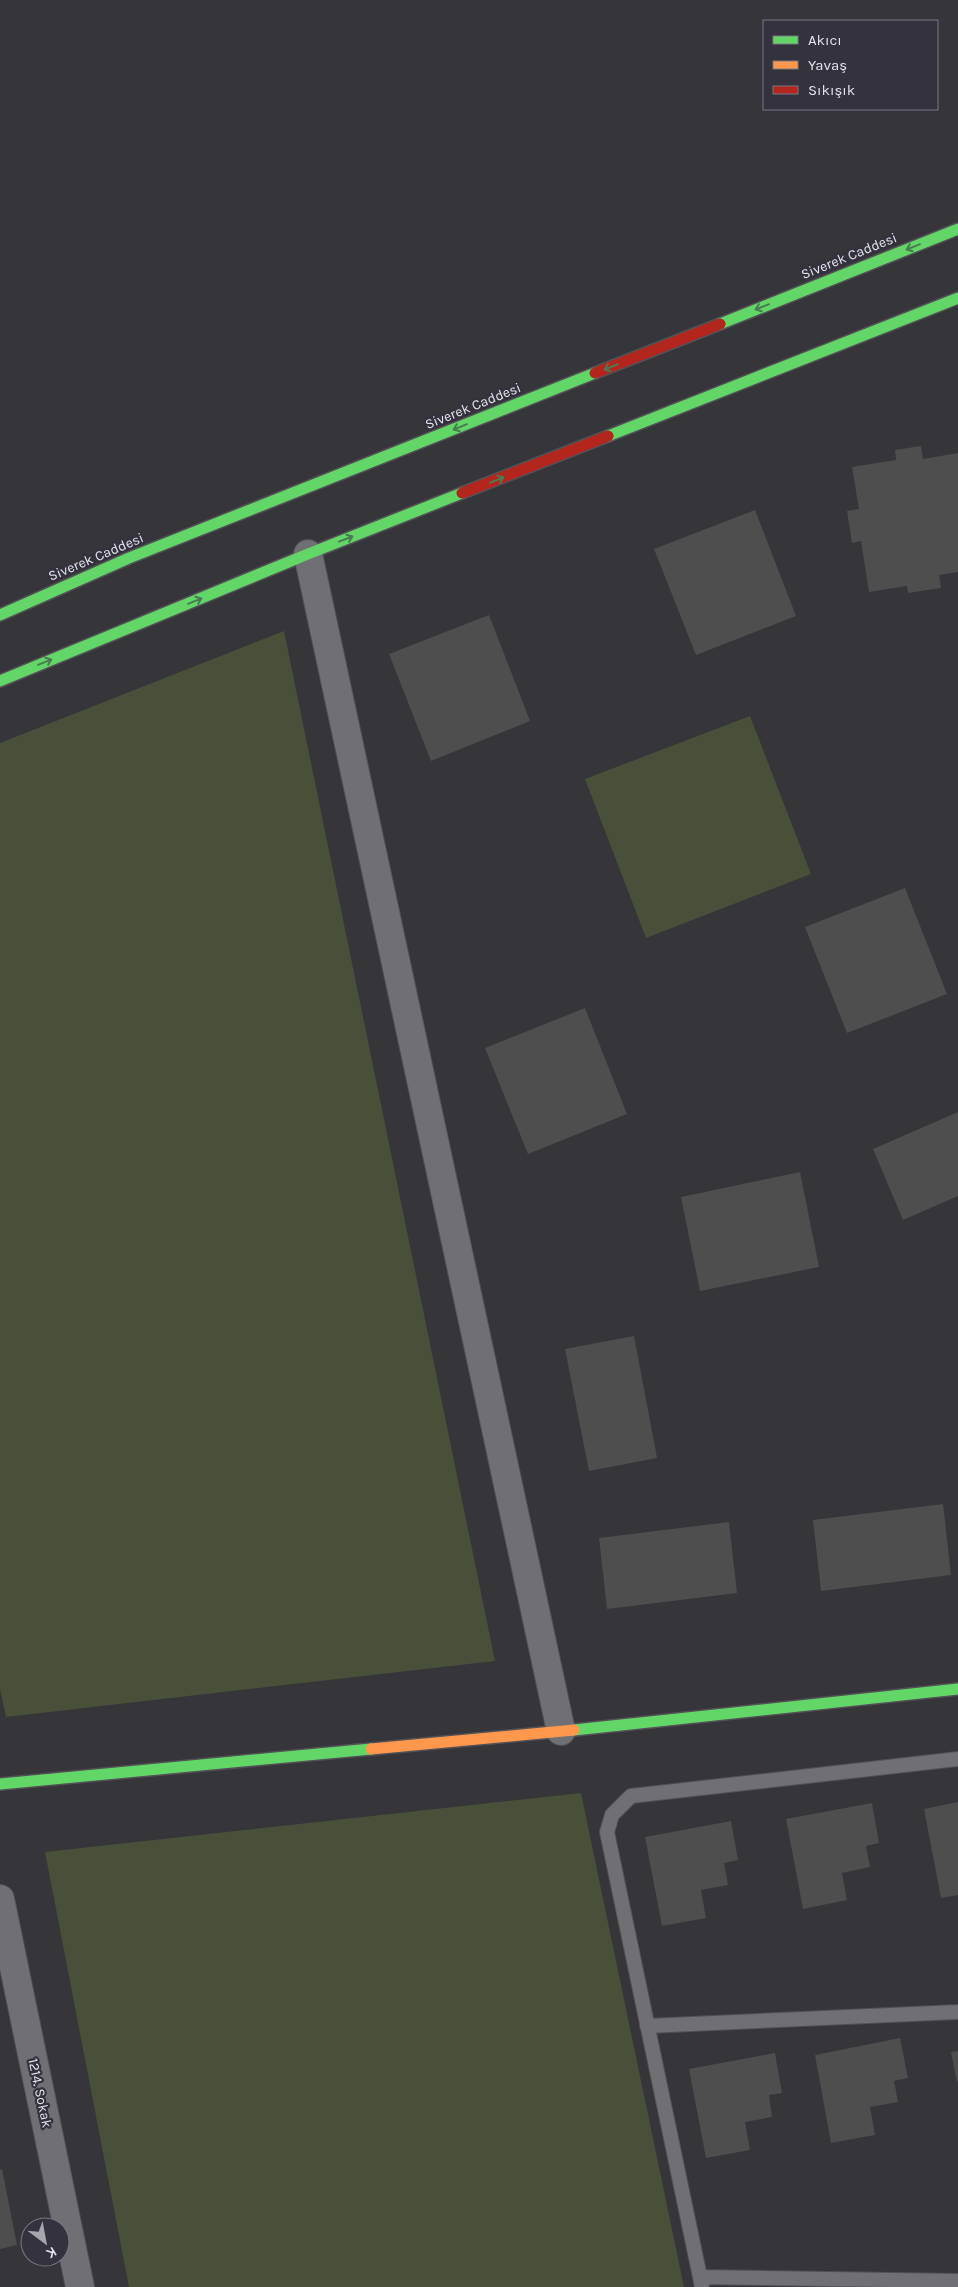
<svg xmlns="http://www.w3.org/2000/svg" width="958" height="2287" viewBox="0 0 958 2287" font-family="Karla,sans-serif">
<rect width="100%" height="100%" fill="#35353a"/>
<path fill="#48503a" d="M 284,631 L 495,1661 L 6,1717 L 0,1689 L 0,743 Z
M 750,716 L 811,874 L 646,938 L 585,779 Z
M 581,1793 L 684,2287 L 129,2287 L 45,1852 Z"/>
<path fill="#4f4e4e" d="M 921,446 L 923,459 L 958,453 L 958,572 L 939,575 L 941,588 L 908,593 L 907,586 L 869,592 L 861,541 L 852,543 L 847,511 L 859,509 L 852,467 L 896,460 L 895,450 Z
M 755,510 L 796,616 L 696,655 L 654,549 Z
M 489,615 L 530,721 L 431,761 L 389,654 Z
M 905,888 L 947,994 L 847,1033 L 805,927 Z
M 585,1008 L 627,1114 L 528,1154 L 485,1048 Z
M 958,1112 L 958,1196 L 903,1220 L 873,1149 Z
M 800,1172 L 819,1267 L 700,1291 L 681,1197 Z
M 634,1336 L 657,1458 L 589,1471 L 565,1349 Z
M 943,1504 L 951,1575 L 821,1591 L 813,1520 Z
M 729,1522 L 737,1593 L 607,1609 L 599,1538 Z
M 958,1802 L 958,1895 L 941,1898 L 924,1809 Z
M 872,1803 L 879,1843 L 866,1846 L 870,1867 L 842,1873 L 847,1900 L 803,1909 L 786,1819 Z
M 731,1821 L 738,1860 L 724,1863 L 728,1885 L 701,1890 L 706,1918 L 662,1926 L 645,1837 Z
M 900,2038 L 908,2078 L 894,2081 L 898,2102 L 870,2107 L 875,2135 L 831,2143 L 815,2055 Z
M 958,2051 L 958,2082 L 957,2082 L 951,2052 Z
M 775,2053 L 782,2093 L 769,2095 L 772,2117 L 745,2122 L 750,2150 L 706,2158 L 689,2069 Z
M 2,2169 L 17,2245 L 0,2249 L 0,2170 Z"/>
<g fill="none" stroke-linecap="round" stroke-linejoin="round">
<defs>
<path id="lane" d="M 647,2026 L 958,2012
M 700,2277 L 607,1832 L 612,1815 L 631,1796 L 958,1759
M 702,2287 L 700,2277 L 958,2281"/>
<path id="street" d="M 308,554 L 561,1731
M 0,1899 L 80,2287"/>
<path id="fast" d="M 720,324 L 958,229
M 608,436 L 958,298
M 0,615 L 129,558 L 595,373
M 0,681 L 308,554 L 462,493
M 574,1730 L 958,1689
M 0,1784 L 371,1749"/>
<path id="slow" d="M 371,1749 L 574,1730"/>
<path id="jam" d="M 595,373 L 720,324
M 462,493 L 608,436"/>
</defs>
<use href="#lane" stroke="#515156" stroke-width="16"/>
<use href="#street" stroke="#515156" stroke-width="30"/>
<use href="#fast" stroke="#515156" stroke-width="14"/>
<use href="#slow" stroke="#515156" stroke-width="14"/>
<use href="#jam" stroke="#515156" stroke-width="14"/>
<use href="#lane" stroke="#707074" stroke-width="14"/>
<use href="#street" stroke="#707074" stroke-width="28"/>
<use href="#fast" stroke="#63d668" stroke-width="11"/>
<use href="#slow" stroke="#ff974d" stroke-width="11"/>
<use href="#jam" stroke="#b3261e" stroke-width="11"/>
</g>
<defs><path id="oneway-shaft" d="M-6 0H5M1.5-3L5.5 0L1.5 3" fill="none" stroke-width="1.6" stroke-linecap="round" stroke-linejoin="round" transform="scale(1.25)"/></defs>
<g stroke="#497c50">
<use href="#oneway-shaft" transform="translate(913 247) rotate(158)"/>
<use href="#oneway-shaft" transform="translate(762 307) rotate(158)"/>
<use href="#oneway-shaft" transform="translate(611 367) rotate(158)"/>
<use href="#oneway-shaft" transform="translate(460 427) rotate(158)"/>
<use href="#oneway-shaft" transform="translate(497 480) rotate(-21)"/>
<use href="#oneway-shaft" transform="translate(346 539) rotate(-21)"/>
<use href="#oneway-shaft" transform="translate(195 601) rotate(-22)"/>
<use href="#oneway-shaft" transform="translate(45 662) rotate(-22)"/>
</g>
<g text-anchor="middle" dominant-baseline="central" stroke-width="4.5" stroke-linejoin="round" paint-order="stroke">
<g font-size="14" fill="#e3e3ea" stroke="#33323d">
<text transform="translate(849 256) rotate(-22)">Siverek Caddesi</text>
<text transform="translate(473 406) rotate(-22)">Siverek Caddesi</text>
<text transform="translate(96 557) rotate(-23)">Siverek Caddesi</text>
<text transform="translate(40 2093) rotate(78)">1214. Sokak</text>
</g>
</g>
<rect x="763" y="20" width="175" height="90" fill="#33323d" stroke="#797982"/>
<rect x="773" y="36" width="25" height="8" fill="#63d668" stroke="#797982"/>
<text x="808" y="45" font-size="15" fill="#e3e3ea">Akıcı</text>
<rect x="773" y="61" width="25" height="8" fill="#ff974d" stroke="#797982"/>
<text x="808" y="70" font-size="15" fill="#e3e3ea">Yavaş</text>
<rect x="773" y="86" width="25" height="8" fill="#b3261e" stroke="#797982"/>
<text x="808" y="95" font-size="15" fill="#e3e3ea">Sıkışık</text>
<g transform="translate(45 2242) rotate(148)"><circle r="24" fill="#33323d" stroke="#797982"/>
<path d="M0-4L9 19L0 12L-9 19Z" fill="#a6a6ac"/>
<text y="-8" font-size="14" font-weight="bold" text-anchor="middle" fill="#e3e3ea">K</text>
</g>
</svg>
